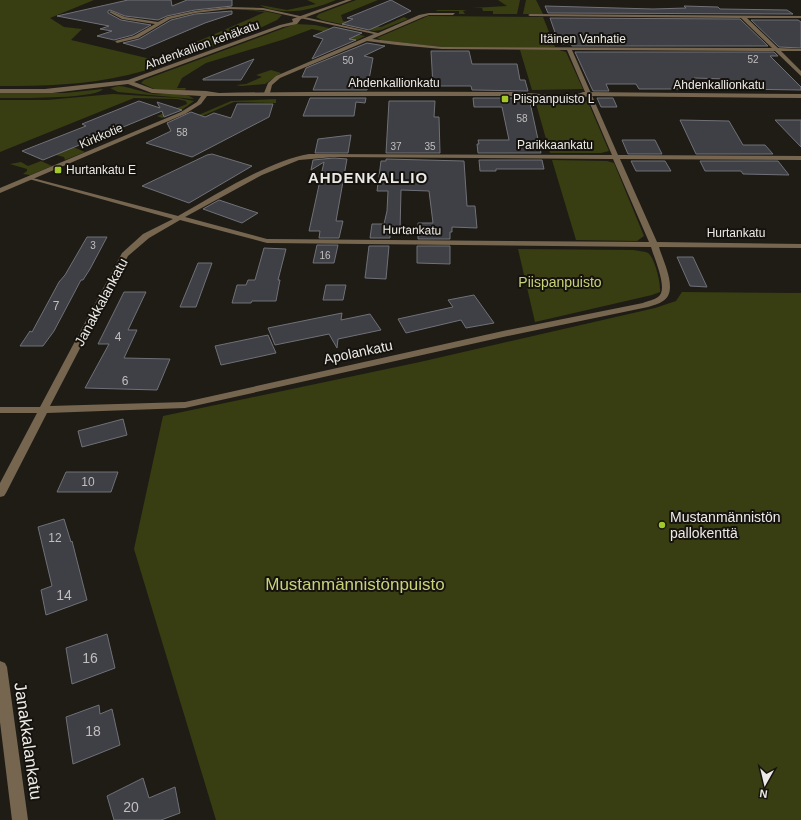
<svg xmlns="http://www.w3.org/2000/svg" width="801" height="820" viewBox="0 0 801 820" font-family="Arial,sans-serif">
<rect width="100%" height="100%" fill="#1f1c16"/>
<path fill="#383e11" d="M 0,0 L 94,0 L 50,18 L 64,27 L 82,29 L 71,40 L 155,60 L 265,12 L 235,9 L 264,11 L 282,15 L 277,20 L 260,28 C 217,44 173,64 128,75 C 86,85 43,86 0,86 Z
M 307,0 L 336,0 C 316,8 297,14 275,10 C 270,9 265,8 260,5 L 287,10 L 316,4 Z
M 356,0 L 378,0 L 341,15 L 343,21 L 381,27 L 404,17 L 408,19 L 381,30 L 374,31 L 322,20 L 316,17 L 319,14 Z
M 498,0 L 520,0 L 517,14 L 459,14 L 459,11 L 437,11 L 436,10 L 467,10 L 463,11 L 465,14 L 493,14 L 493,11 L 483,11 L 482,8 L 472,8 L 507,6 Z
M 526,0 L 536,0 L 543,14 L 523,14 Z
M 428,16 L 543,17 L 555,47 L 441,47 L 381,40 L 377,38 Z
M 295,24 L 315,25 L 365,36 L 355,41 L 347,40 L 351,37 L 312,29 L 285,39 L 206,63 L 182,78 L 177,88 L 186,88 L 185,90 L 154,89 L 141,83 L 144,80 Z
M 520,50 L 559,50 L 566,52 L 583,89 L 532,90 Z
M 271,70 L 281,73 L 265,84 L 241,86 L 236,85 L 246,84 L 262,77 L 256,75 Z
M 119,86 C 131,87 141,92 153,94 C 166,95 184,91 194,99 L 118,92 L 110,88 Z
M 103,89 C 96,99 16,98 0,98 L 0,93 L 65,93 Z
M 113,94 L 178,98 L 194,101 L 180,111 L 162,118 L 157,116 L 187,104 L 186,101 L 177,99 L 134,98 L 0,152 L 0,100 L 47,100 Z
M 276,99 L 276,103 L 234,102 L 198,118 L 194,117 L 231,101 Z
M 535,100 L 585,100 L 588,102 L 609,151 L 601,153 L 550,153 Z
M 73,147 L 85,152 L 65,160 L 64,157 L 56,155 Z
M 552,160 L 607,161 L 614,163 L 644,236 L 637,241 L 576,240 Z
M 41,161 L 52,166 L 30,175 L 23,174 L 27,171 L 27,169 L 10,164 L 21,162 L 28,166 Z
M 518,249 L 633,250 C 637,251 644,251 648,253 C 655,258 661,284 660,292 L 652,295 L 535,322 Z
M 682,292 L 801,293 L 801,820 L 216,820 L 134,549 L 163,416 L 420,362 L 655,308 L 676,301 Z"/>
<path fill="#3f3f46" stroke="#707077" d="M 128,0 L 171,0 L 172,6 L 187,0 L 232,0 L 232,6 L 195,10 L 167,16 L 158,20 L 125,16 L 110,10 L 108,11 L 108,13 L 121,20 L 151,25 L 133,35 L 114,40 L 97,36 L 112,31 L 100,29 L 109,26 L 57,16 Z
M 391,0 L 411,11 L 369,30 L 342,24 L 353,19 L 347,18 Z
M 545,6 L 653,9 L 686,8 L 684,6 L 718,7 L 720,9 L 787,10 L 793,14 L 548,13 Z
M 232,11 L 232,14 L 205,23 L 144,49 L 123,43 L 139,39 L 171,20 L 195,14 Z
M 550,18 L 740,19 L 768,46 L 572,46 L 571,44 L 559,44 Z
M 751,20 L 798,20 L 801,22 L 801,48 L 779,47 Z
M 334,27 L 362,33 L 349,39 L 356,40 L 312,59 L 323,39 L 313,36 Z
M 367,43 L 385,46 L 364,56 L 373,58 L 367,90 L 313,90 L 318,77 L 302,77 L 306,68 Z
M 431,51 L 469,51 L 472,64 L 517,64 L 520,80 L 525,80 L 528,91 L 472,90 L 471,86 L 433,86 Z
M 575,52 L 774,52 L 778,56 L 770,56 L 801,87 L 801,90 L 736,89 L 728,79 L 694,78 L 702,89 L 639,89 L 636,84 L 606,84 L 609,91 L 593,91 Z
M 254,59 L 241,80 L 203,80 L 203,79 Z
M 310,98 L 366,98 L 365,103 L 356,102 L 354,116 L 303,116 Z
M 473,98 L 529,98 L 541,153 L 478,153 L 477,144 L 479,144 L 478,140 L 509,140 L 502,107 L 474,107 Z
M 597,98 L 613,98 L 617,107 L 601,107 Z
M 139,101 L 160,108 L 157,102 L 182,110 L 164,117 L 162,111 L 43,160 L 22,151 L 86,126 L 82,124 Z
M 389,101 L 435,101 L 434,117 L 439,117 L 440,153 L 386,153 Z
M 237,104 L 273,104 L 269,117 L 192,157 L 146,143 L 171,131 L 167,123 L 191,112 L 205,117 L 214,113 L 231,118 Z
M 680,120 L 729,121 L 743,145 L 765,145 L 773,154 L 696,154 Z
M 775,120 L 801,120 L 801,147 Z
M 351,135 L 348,153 L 315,153 L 318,139 Z
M 622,140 L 655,140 L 662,154 L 628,154 Z
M 212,154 L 252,166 L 189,203 L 142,186 L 207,155 Z
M 334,158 L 347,159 L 336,221 L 343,221 L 339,238 L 319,238 L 320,231 L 309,231 L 324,162 L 311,170 L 313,160 Z
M 386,159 L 464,161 L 467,206 L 475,206 L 477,228 L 452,227 L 452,232 L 450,232 L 450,239 L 418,239 L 418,223 L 433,223 L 429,191 L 401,190 L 400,231 L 390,231 L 390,238 L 370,238 L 372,224 L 384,224 L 387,211 L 388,191 L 377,191 L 381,161 L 386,161 Z
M 479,160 L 542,160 L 544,169 L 496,169 L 496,171 L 480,171 Z
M 631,161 L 665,161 L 671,171 L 636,171 Z
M 700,161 L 778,161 L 789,175 L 743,174 L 741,171 L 705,171 Z
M 219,200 L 258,213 L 242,223 L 203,209 Z
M 87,237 L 107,237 L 90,269 L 83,280 L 81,280 L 54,331 L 43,346 L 20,346 L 30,331 L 32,332 L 59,282 L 65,275 Z
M 317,245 L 338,245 L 334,263 L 313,263 Z
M 369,246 L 389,246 L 386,279 L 365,278 Z
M 417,246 L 450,246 L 450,264 L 417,263 Z
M 264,248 L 286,249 L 278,280 L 280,280 L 276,301 L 252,301 L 251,303 L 232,303 L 237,285 L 246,285 L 248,280 L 255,280 Z
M 677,257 L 693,257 L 707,287 L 690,286 Z
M 198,263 L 212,263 L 196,307 L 180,307 Z
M 326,285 L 346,285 L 343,300 L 323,300 Z
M 124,292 L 146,292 L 128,330 L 137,330 L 124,358 L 170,359 L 157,390 L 85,388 L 109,344 L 98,344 Z
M 474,295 L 494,323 L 466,328 L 461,320 L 406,333 L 398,319 L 453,307 L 448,300 Z
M 342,313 L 341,320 L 370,314 L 381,330 L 338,339 L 337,348 L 329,334 L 275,345 L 268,328 Z
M 268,335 L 276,353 L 221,365 L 215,346 Z
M 123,419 L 127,435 L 82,447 L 78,431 Z
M 66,472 L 118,472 L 111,492 L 57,492 Z
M 64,519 L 71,542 L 72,541 L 87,600 L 46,615 L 41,590 L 52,586 L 38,527 Z
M 107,634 L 115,668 L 72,684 L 66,648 Z
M 99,705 L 100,714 L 112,709 L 120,745 L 73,764 L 66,717 Z
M 143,778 L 149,798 L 175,787 L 180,813 L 161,820 L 114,820 L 107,796 Z"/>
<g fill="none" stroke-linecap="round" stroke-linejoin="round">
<path fill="#766650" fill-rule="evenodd" d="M 229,7 L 263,8 L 378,33 L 419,15 L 429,13 L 455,13 L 453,15 L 429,15 L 423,17 L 372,39 L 442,47 L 772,48 L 741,18 L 530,16 L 528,15 L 530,14 L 801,16 L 801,18 L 747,18 L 778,48 L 801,49 L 801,51 L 781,51 L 801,71 L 801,76 L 775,51 L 572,50 L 618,155 L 801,156 L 801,160 L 620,159 L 657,242 L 801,244 L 801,248 L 659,247 C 663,261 679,291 663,301 C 659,304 653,305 648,307 L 503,337 L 185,408 L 47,413 L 6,493 L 4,496 L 0,497 L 0,483 L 37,413 L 0,413 L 0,407 L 40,407 L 122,253 L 143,234 L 173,219 L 29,179 L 29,177 L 178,216 C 216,195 268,161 309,154 L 612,155 L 567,50 L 442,49 L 397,45 L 367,41 L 280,78 L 272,85 L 270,93 L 267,95 L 264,93 L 268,83 L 276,76 L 374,34 L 263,10 L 229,9 L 195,13 L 170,19 L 138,38 L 117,43 L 115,41 L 134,36 L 155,24 L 122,19 L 109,12 L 111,11 L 125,17 L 158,22 L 167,17 L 195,11 ZM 334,157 L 613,159 L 649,242 L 267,239 L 185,217 L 262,175 L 299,160 ZM 180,220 L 267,243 L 651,247 C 654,258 669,290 658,297 C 654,300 647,301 643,303 L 503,331 L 185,402 L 50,406 L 128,256 L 149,238 Z
M 0,661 L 5,663 L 7,667 L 28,820 L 12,820 L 0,722 Z"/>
<path fill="#766650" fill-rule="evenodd" d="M 346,0 L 352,0 L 301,19 L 297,24 L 283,27 L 134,82 L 153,89 L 206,91 L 219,93 C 316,91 414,92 511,92 C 529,92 570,99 583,92 L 801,94 L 801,98 L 591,96 L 569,99 L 520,96 L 207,96 L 201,104 L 185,114 L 0,193 L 0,188 L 181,112 L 197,102 L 201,96 L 152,93 L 128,84 L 52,93 L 0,93 L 0,89 L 45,89 L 128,80 L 280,25 L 293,22 L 292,19 Z"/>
</g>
<g fill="#a2c929" stroke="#16130e" stroke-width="1.5">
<rect x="501" y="95" width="8" height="8" rx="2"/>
<rect x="54" y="166" width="8" height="8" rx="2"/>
<circle cx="662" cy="525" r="4"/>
</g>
<g text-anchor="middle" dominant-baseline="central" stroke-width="4" stroke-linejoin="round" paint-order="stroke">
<g font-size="10" fill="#c1bfbe">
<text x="753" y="59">52</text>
<text x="348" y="60">50</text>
<text x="522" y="118">58</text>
<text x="182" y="132">58</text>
<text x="396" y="146">37</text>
<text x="430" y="146">35</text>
<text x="93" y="245">3</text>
<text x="325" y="255">16</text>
</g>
<g font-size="12" fill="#eceae6" stroke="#16130e">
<text x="583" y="39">Itäinen Vanhatie</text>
<text transform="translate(202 45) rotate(-20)">Ahdenkallion kehäkatu</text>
<text x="394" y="83">Ahdenkallionkatu</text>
<text x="719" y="85">Ahdenkallionkatu</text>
<text transform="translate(101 136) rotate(-23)">Kirkkotie</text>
<text x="555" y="145">Parikkaankatu</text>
<text transform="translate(412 230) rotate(1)">Hurtankatu</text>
<text x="736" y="233">Hurtankatu</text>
</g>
<g font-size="12" fill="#eceae6" stroke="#16130e" text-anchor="start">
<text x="513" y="99">Piispanpuisto L</text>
<text x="66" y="170">Hurtankatu E</text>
</g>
<g font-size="12" fill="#c1bfbe">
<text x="56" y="306">7</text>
<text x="118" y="337">4</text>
<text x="125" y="381">6</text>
<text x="88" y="482">10</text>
<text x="55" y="538">12</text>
</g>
<g font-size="14" fill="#c6d378" stroke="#16130e">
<text x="560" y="282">Piispanpuisto</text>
</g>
<g font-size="14" fill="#eceae6" stroke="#16130e">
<text transform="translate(101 302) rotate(-62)">Janakkalankatu</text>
<text transform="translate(358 352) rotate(-12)">Apolankatu</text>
</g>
<g font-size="14" fill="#eceae6" stroke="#16130e" text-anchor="start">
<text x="670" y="517">Mustanmännistön<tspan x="670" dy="16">pallokenttä</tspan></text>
</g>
<g font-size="14" fill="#c1bfbe">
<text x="64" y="595">14</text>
<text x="90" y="658">16</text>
<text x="93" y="731">18</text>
<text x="131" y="807">20</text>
</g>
<g font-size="15" font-weight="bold" letter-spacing="1" fill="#eceae6" stroke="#16130e">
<text x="368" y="177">AHDENKALLIO</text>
</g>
<g font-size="17" fill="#c6d378" stroke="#16130e">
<text x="355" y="584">Mustanmännistönpuisto</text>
</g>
<g font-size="17" fill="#eceae6" stroke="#16130e">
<text transform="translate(28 741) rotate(82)">Janakkalankatu</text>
</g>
</g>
<g transform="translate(765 784) rotate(188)" stroke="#16130e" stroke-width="3" paint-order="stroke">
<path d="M0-3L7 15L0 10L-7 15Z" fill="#eceae6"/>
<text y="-6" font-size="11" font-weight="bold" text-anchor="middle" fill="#eceae6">N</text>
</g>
</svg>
